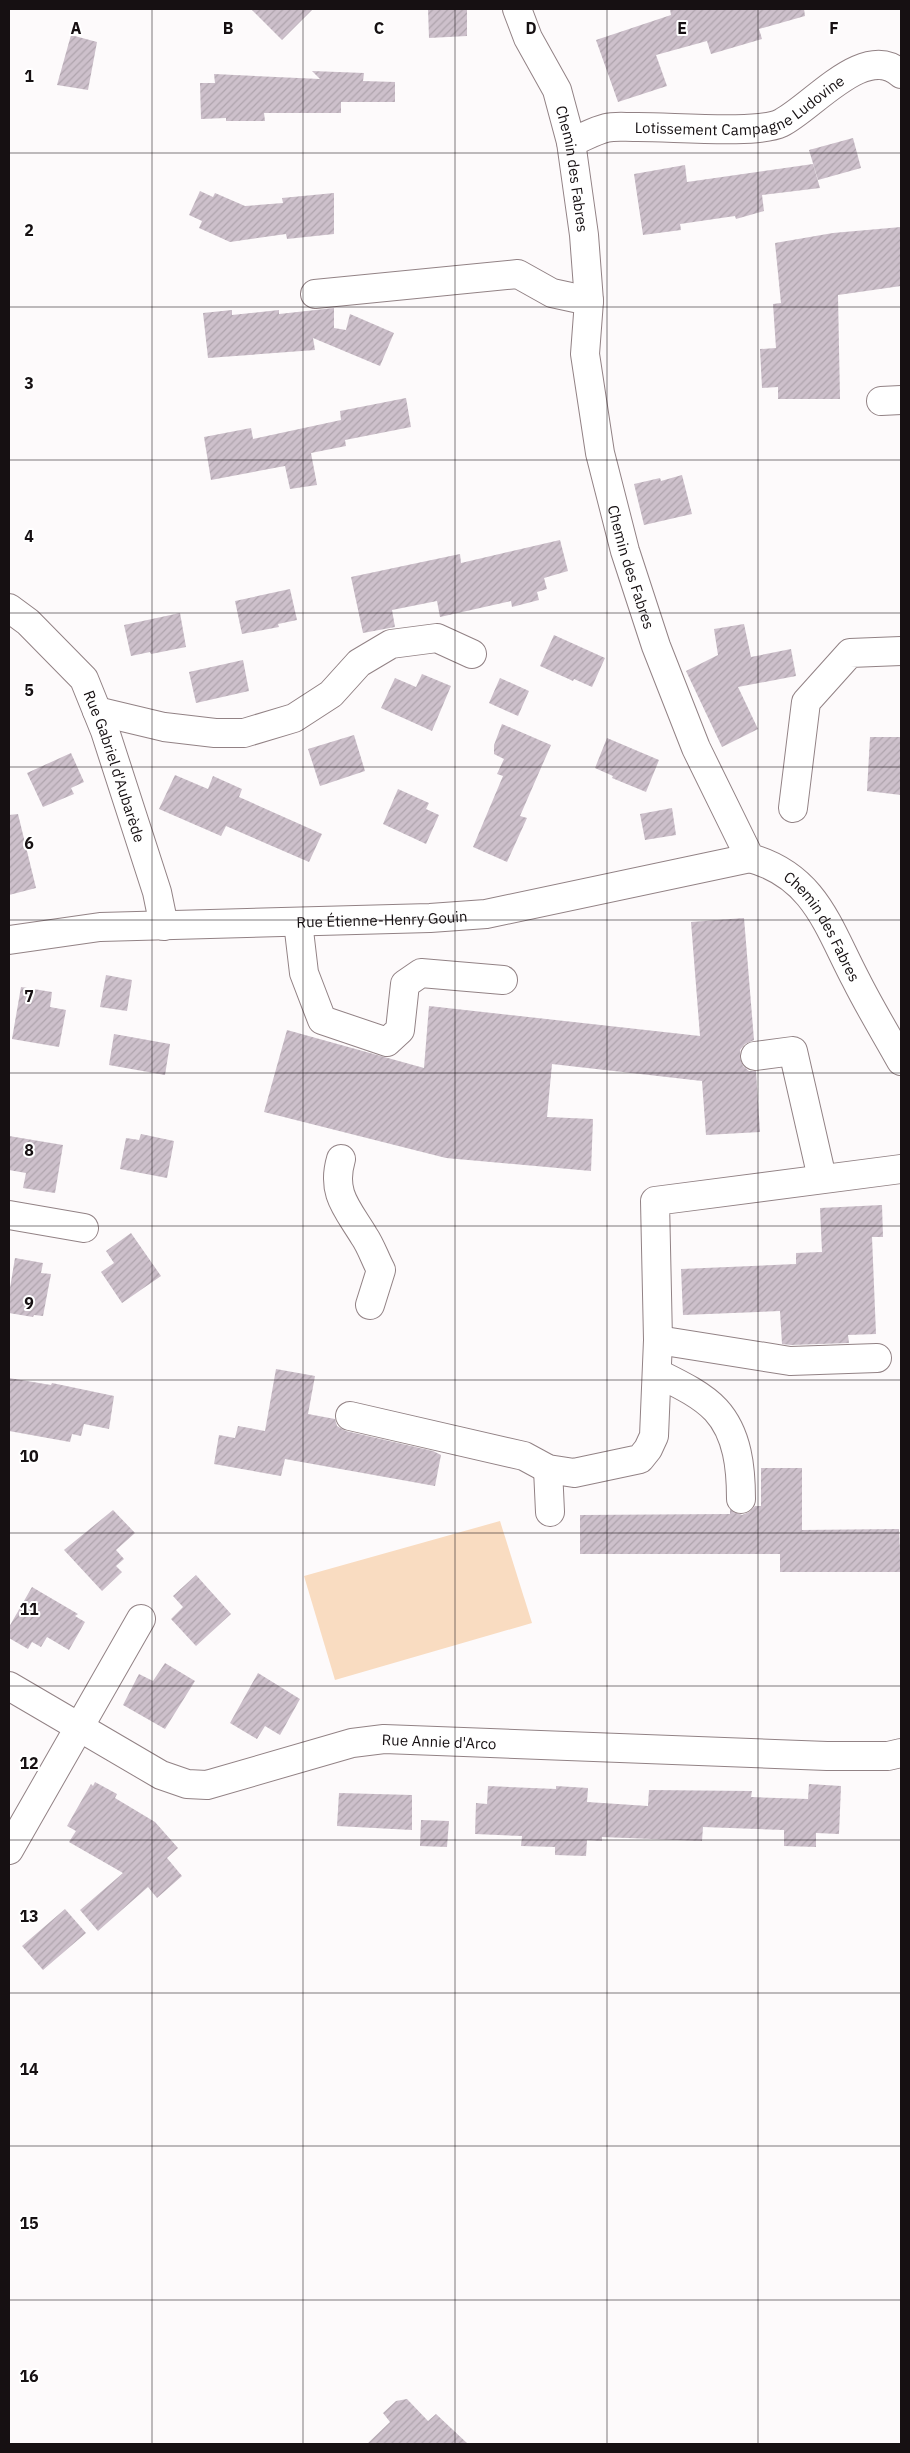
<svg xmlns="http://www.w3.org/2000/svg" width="910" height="2453" viewBox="0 0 910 2453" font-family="'IBM Plex Sans',sans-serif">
<defs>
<pattern id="building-hatch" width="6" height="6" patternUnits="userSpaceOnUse" patternTransform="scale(1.25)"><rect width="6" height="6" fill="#cdc0cb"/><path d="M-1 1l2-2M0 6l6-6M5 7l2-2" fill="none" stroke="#afa4ad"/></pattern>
</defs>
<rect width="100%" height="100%" fill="#fdfafb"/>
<path fill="#f9dcc1" d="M 500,1521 L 532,1623 L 335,1680 L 304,1576 Z"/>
<path fill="url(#building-hatch)" d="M 251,9 L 313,9 L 282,40 Z
M 428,9 L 467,9 L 467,36 L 429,38 Z
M 670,9 L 804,9 L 805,16 L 759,29 L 762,39 L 711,54 L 707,41 L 656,55 L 667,86 L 618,102 L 596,40 L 671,15 Z
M 71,35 L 97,42 L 88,90 L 57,85 Z
M 312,71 L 364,73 L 363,81 L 395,82 L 395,102 L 341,102 L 341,113 L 264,113 L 265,121 L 226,121 L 226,118 L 201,119 L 200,83 L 215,83 L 214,74 L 320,79 Z
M 853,138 L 861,168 L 818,180 L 809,150 Z
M 813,164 L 820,188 L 762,195 L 764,211 L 736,219 L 735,216 L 680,224 L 681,230 L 643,235 L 634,174 L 685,165 L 687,182 Z
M 200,191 L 213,197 L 215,193 L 245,206 L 283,203 L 282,198 L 334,193 L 334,234 L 287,239 L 286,234 L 230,242 L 199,228 L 202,221 L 189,215 Z
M 901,227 L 901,286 L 838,295 L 840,399 L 778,399 L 778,387 L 762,388 L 760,349 L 776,348 L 773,304 L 781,303 L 775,243 L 833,233 Z
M 334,308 L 334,328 L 346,330 L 350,314 L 394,333 L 380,366 L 313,338 L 315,350 L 208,358 L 203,313 L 232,310 L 232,315 L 279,310 L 279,314 Z
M 406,398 L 411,427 L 345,440 L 346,446 L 311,453 L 317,485 L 290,489 L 285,466 L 211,480 L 204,437 L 251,428 L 253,439 L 341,420 L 340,411 Z
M 682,475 L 692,514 L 644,525 L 634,484 L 660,478 L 661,481 Z
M 560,540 L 568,571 L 544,578 L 547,589 L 537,592 L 539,600 L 512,607 L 511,601 L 440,617 L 437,601 L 392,610 L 395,627 L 363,633 L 351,577 L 460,554 L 461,563 Z
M 290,589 L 297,620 L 278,624 L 279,627 L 242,634 L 235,601 Z
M 180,613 L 186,647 L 151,654 L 150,652 L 131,656 L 124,625 Z
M 744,624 L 751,657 L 791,649 L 796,676 L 738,687 L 758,729 L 722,747 L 686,671 L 718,655 L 714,629 Z
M 554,635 L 605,658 L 592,687 L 574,679 L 573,681 L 540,666 Z
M 243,660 L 249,691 L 196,703 L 189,672 Z
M 422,674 L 451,686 L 432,731 L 381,708 L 395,678 L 416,687 Z
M 500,678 L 529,691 L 518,716 L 489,703 Z
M 502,724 L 551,745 L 520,816 L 527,818 L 507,862 L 473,847 L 503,776 L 497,774 L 504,759 L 494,754 L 494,745 Z
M 354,735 L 365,771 L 320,786 L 308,749 Z
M 870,737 L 901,737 L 901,795 L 867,791 Z
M 607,738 L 659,760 L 646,792 L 612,778 L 613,776 L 595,768 Z
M 71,753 L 84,782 L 71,788 L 74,794 L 43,807 L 27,773 Z
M 175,775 L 208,789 L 213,776 L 242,789 L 239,797 L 322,834 L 309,862 L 226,826 L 221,836 L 159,809 Z
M 398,789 L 429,803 L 426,809 L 439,815 L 426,844 L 383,824 Z
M 672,808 L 676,835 L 645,840 L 640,814 Z
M 18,814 L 36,888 L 9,895 L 9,815 Z
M 744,918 L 754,1040 L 745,1044 L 740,1050 L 740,1058 L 743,1066 L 749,1071 L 756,1071 L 760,1132 L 706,1135 L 702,1081 L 552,1064 L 547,1117 L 593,1119 L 591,1171 L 446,1158 L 264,1112 L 287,1030 L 424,1068 L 429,1006 L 700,1036 L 691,922 Z
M 106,975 L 132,980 L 127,1011 L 100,1007 Z
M 21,987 L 52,992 L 50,1007 L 66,1010 L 59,1047 L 12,1039 Z
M 114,1034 L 170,1044 L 165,1075 L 109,1065 Z
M 141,1134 L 174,1141 L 167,1178 L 120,1169 L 126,1138 L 139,1140 Z
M 9,1136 L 63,1145 L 55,1193 L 23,1188 L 26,1173 L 9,1170 Z
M 882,1205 L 883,1237 L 872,1237 L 876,1334 L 848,1335 L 849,1343 L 791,1345 L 782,1344 L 780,1311 L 683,1315 L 681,1269 L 796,1264 L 796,1253 L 822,1252 L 820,1208 Z
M 131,1233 L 161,1276 L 122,1303 L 101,1272 L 114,1263 L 106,1251 Z
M 15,1258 L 43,1263 L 41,1273 L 51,1274 L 43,1316 L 34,1315 L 33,1317 L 9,1313 L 9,1294 Z
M 276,1369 L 315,1376 L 308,1414 L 335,1419 L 337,1426 L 346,1431 L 433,1451 L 441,1455 L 435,1486 L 285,1459 L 281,1476 L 214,1464 L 219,1435 L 235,1438 L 238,1426 L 265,1431 Z
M 9,1378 L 51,1385 L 52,1383 L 114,1396 L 109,1429 L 84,1424 L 81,1436 L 72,1434 L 70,1442 L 9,1431 Z
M 761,1468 L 802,1468 L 802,1530 L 899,1529 L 901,1572 L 780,1572 L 780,1554 L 580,1554 L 580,1515 L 730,1514 L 730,1509 L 742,1515 L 749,1512 L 755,1506 L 761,1506 Z
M 113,1510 L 135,1533 L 116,1550 L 124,1559 L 116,1566 L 122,1572 L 102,1591 L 64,1550 Z
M 196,1575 L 231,1614 L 196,1646 L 171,1619 L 183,1607 L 173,1596 Z
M 32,1587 L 78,1614 L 75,1616 L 85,1622 L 69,1650 L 47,1637 L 41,1647 L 32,1642 L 28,1649 L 9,1638 L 9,1627 Z
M 165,1663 L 195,1681 L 165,1729 L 123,1705 L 139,1674 L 153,1681 Z
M 258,1673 L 300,1699 L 280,1735 L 265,1726 L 257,1739 L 230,1723 Z
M 95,1782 L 117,1794 L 115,1798 L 155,1822 L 178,1848 L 167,1858 L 182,1876 L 157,1898 L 148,1887 L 98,1931 L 80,1910 L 123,1873 L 69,1842 L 76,1831 L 67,1826 L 91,1784 L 93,1786 Z
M 809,1784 L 841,1786 L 839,1834 L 816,1833 L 816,1847 L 784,1846 L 784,1830 L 703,1827 L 702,1841 L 602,1837 L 602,1841 L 587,1840 L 586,1856 L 555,1855 L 555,1847 L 521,1846 L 522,1836 L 475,1834 L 476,1803 L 487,1804 L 488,1786 L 556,1789 L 556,1786 L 588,1788 L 587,1802 L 648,1806 L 649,1790 L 752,1791 L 751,1797 L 808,1799 Z
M 339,1793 L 412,1795 L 412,1830 L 337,1826 Z
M 421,1820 L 449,1821 L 447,1847 L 420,1846 Z
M 65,1909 L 86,1933 L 43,1970 L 22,1946 Z
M 407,2399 L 428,2421 L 436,2414 L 468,2444 L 367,2444 L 390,2422 L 383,2413 L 396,2401 Z"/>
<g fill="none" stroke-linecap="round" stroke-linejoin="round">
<defs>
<g id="minor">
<path id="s1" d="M 517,9 L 528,38 L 557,90 L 571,142 L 584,235 L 589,301 L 585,354 L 600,453 L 625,551 L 656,646 L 696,748 L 750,858 C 815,876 828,927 856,980 C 870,1008 886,1034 901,1061"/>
<path id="s2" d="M 571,142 C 582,138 594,131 606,128 C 614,126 624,127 633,127 C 666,126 756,135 781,123 C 813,107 865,41 901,74"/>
<path d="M 315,294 L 518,274 L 552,293 L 589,301"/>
<path d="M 881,401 L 901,400"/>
<path id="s3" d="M 9,608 L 28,622 L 84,679 L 105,731 L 157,892 L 164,926"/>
<path d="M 97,711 L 164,727 L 215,733 L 244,733 L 294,718 L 331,694 L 359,663 L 391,644 L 437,638 L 472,654"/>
<path d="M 793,808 L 806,702 L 850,653 L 901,651"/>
<path d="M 298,922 L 304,973 L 322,1020 L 387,1042 L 400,1030 L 405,984 L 421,973 L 503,980"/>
<path id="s4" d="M 9,940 L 100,927 L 430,918 L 486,914 L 750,858"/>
<path d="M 755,1056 L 793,1051 L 822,1178"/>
<path d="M 341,1159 C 331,1193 347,1208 364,1236 C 371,1246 375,1259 381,1270 L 370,1305"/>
<path d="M 9,1215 L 84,1228"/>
<path d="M 658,1340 L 790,1361 L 877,1358"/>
<path d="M 657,1373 C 677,1383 701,1394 716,1410 C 738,1434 741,1469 741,1499"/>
<path d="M 350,1416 L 524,1456 L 548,1469 L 574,1473 L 640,1459 L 648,1449 L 654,1436 L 658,1340 L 655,1201 L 901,1169"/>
<path d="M 548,1469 L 550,1512"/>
<path id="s5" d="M 9,1686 L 161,1775 L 187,1784 L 207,1785 L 352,1743 L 384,1739 L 827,1756 L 888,1756 L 901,1753"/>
<path d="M 9,1850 L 141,1619"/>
</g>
</defs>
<use href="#minor" stroke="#928285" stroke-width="30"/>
<use href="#minor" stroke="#fff" stroke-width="28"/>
</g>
<path fill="none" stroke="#161012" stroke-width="1" stroke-opacity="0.55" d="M 152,9 L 152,2444M 303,9 L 303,2444M 455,9 L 455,2444M 607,9 L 607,2444M 758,9 L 758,2444M 9,153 L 901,153M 9,307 L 901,307M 9,460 L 901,460M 9,613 L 901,613M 9,767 L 901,767M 9,920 L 901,920M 9,1073 L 901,1073M 9,1226 L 901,1226M 9,1380 L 901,1380M 9,1533 L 901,1533M 9,1686 L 901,1686M 9,1840 L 901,1840M 9,1993 L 901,1993M 9,2146 L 901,2146M 9,2300 L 901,2300"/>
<g text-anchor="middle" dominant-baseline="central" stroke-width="4" stroke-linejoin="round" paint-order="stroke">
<g font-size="15" fill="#161012" stroke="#fff">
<text stroke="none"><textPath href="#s2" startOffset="178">Lotissement Campagne Ludovine</textPath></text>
<text stroke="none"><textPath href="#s1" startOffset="171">Chemin des Fabres</textPath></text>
<text stroke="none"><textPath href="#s1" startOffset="576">Chemin des Fabres</textPath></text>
<text stroke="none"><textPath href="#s3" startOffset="196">Rue Gabriel d'Aubarède</textPath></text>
<text stroke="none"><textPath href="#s4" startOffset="374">Rue Étienne-Henry Gouin</textPath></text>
<text stroke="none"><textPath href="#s1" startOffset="995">Chemin des Fabres</textPath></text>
<text stroke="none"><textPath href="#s5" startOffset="462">Rue Annie d'Arco</textPath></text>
</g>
</g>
<g font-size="16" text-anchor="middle" font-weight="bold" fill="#161012" stroke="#fff" stroke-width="4" stroke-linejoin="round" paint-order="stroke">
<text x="76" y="34">A</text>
<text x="228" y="34">B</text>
<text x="379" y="34">C</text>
<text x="531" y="34">D</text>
<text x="682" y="34">E</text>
<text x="834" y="34">F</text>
<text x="29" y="82">1</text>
<text x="29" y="236">2</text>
<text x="29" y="389">3</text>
<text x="29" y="542">4</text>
<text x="29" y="696">5</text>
<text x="29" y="849">6</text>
<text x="29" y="1002">7</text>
<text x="29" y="1156">8</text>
<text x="29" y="1309">9</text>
<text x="29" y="1462">10</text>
<text x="29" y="1615">11</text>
<text x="29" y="1769">12</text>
<text x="29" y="1922">13</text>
<text x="29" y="2075">14</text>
<text x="29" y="2229">15</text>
<text x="29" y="2382">16</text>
</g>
<rect width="910" height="2453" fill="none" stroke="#161012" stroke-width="20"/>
</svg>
